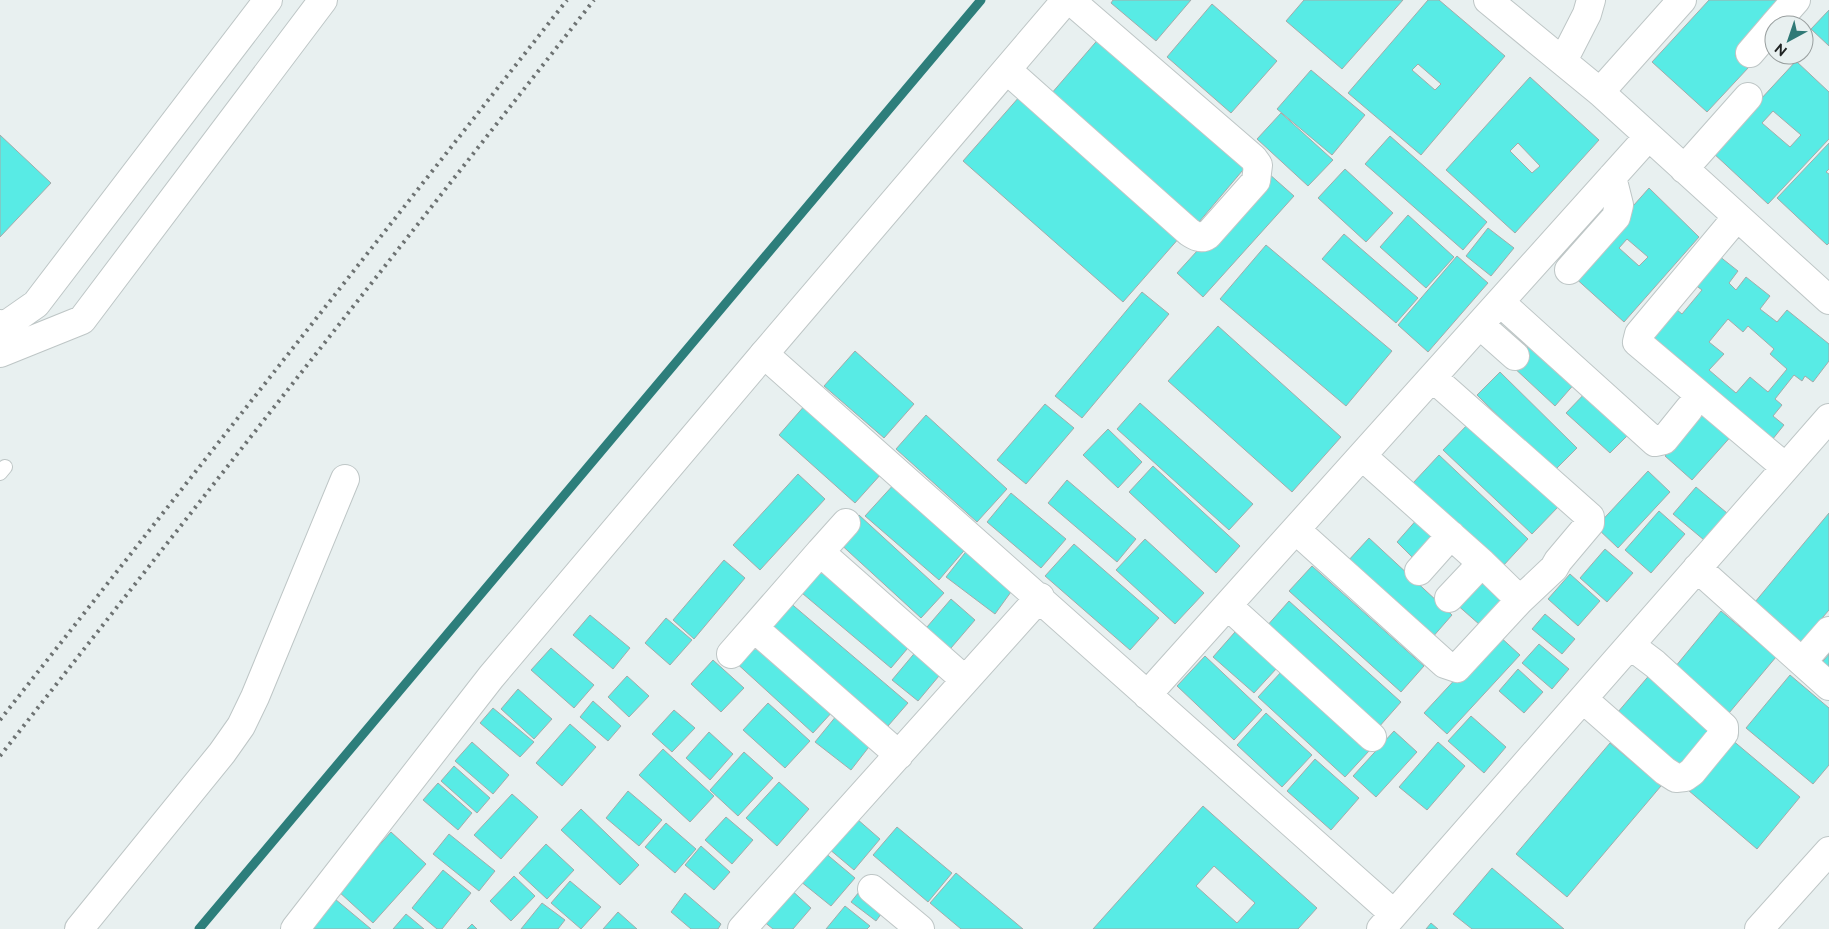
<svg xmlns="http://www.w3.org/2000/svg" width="1829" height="929" viewBox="0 0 1829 929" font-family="Raleway,sans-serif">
<rect width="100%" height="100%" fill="#e8f0f0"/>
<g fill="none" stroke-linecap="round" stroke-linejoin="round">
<path stroke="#2d7e7b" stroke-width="9" d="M 199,929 L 981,0"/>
</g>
<path fill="#58ebe5" stroke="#a3abaa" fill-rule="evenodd" d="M 1113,0 L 1191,0 L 1156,41 L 1111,3 Z
M 1304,0 L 1403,0 L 1342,69 L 1286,21 Z
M 1428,0 L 1439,0 L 1505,56 L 1421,155 L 1348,93 ZM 1418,64 L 1441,84 L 1435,90 L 1412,70 Z
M 1709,0 L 1787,0 L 1735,56 L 1749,67 L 1707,112 L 1652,62 Z
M 1212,4 L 1277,61 L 1231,113 L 1167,57 Z
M 1829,10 L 1829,46 L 1811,29 Z
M 1101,36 L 1248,164 L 1199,222 L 1051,94 Z
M 1796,61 L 1829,92 L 1829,139 L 1768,204 L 1712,152 ZM 1773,111 L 1801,135 L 1790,147 L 1762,123 Z
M 1311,70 L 1365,115 L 1332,155 L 1277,109 Z
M 1530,77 L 1599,140 L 1515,233 L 1446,170 ZM 1518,143 L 1540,166 L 1532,173 L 1510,151 Z
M 1020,96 L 1180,237 L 1123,302 L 963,161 Z
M 1281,113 L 1333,160 L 1308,186 L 1257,139 Z
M 0,135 L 51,183 L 0,237 Z
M 1390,136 L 1487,222 L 1463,250 L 1365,164 Z
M 1829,143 L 1829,169 L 1826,172 L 1829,174 L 1829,243 L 1827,245 L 1777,198 Z
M 1345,169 L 1393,213 L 1366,242 L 1318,198 Z
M 1268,173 L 1294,196 L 1203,297 L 1177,273 Z
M 1649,188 L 1699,237 L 1624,322 L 1572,275 ZM 1627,239 L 1648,257 L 1639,266 L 1619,248 Z
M 1408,215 L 1454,257 L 1426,288 L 1380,247 Z
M 1488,228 L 1514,248 L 1491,276 L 1466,256 Z
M 1344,234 L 1418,298 L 1396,323 L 1322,259 Z
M 1266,245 L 1392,351 L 1346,406 L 1220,299 Z
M 1714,252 L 1738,271 L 1729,283 L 1736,290 L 1746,277 L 1770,296 L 1760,309 L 1777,322 L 1787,310 L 1829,344 L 1829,361 L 1813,382 L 1805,376 L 1802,381 L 1794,375 L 1775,399 L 1782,405 L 1773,416 L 1784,425 L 1772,440 L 1679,372 L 1686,364 L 1668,350 L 1663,355 L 1643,339 L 1671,305 L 1682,314 L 1702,290 L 1690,281 ZM 1728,319 L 1743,332 L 1748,326 L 1774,349 L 1770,354 L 1787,369 L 1768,392 L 1750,377 L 1736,393 L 1709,370 L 1724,354 L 1709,342 Z
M 1457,256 L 1488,283 L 1428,352 L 1398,325 Z
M 1142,292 L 1169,314 L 1082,418 L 1055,396 Z
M 1218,326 L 1341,437 L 1292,492 L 1168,381 Z
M 1532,342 L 1576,382 L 1555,406 L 1511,365 Z
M 855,351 L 914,404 L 884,438 L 824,386 Z
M 1500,372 L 1577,448 L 1554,471 L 1477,395 Z
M 1589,389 L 1632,431 L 1610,453 L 1566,413 Z
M 1140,403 L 1253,504 L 1229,530 L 1117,429 Z
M 806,404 L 882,473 L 855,503 L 779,435 Z
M 1045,404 L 1074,428 L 1026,484 L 997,460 Z
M 1707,409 L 1734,433 L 1692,480 L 1665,456 Z
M 926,415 L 1007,489 L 977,522 L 896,449 Z
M 1469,423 L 1559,506 L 1532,534 L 1443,450 Z
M 1108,429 L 1142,462 L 1118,488 L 1083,455 Z
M 1439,455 L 1528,539 L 1502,567 L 1413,483 Z
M 1153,466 L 1240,546 L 1216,573 L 1129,492 Z
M 1648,471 L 1670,492 L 1618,548 L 1596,527 Z
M 798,474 L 825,499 L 760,570 L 733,545 Z
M 1067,480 L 1136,539 L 1117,562 L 1048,503 Z
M 896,482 L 968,546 L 939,580 L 865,516 Z
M 1696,487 L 1727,513 L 1704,540 L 1673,514 Z
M 1011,493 L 1066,539 L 1041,568 L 987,522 Z
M 1659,511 L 1685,534 L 1651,573 L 1625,550 Z
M 1829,513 L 1829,610 L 1797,647 L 1750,608 Z
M 859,515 L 944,593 L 921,618 L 836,540 Z
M 1419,517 L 1444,539 L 1421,566 L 1397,542 Z
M 1369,538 L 1452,615 L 1431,639 L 1347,562 Z
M 1145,539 L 1204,593 L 1175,624 L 1116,570 Z
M 1074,544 L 1159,618 L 1130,650 L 1045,576 Z
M 968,549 L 1016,585 L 995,614 L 946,577 Z
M 1605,549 L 1633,573 L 1607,602 L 1580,578 Z
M 724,560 L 745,578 L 694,639 L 673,620 Z
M 818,562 L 913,642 L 891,668 L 796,588 Z
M 1312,566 L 1424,666 L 1401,692 L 1289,591 Z
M 1570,574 L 1600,601 L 1578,626 L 1548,599 Z
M 1477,577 L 1511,606 L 1488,632 L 1455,603 Z
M 951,599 L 975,620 L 945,655 L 921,634 Z
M 788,601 L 908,703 L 888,726 L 769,623 Z
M 1289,601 L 1401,702 L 1378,728 L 1266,627 Z
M 1721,611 L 1776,657 L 1729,713 L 1675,667 Z
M 1545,614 L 1575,639 L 1562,654 L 1532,629 Z
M 590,615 L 630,648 L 613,669 L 573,635 Z
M 666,618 L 692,640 L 670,665 L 645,643 Z
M 1235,632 L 1277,668 L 1254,693 L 1213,657 Z
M 1497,634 L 1520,655 L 1447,734 L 1424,713 Z
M 752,636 L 834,710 L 813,733 L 733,660 Z
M 1539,644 L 1569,669 L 1552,689 L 1522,663 Z
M 551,648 L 594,685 L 574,708 L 531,670 Z
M 918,649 L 944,670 L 918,701 L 892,680 Z
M 1829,654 L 1829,674 L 1819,666 Z
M 1205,656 L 1262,710 L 1234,740 L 1177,686 Z
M 713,660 L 744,688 L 721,712 L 691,684 Z
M 1518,669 L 1543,692 L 1524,713 L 1499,691 Z
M 1282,671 L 1369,751 L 1345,777 L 1258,697 Z
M 1652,672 L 1716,726 L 1676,773 L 1612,719 Z
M 1790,675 L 1829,708 L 1829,765 L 1813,784 L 1746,728 Z
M 627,676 L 649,696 L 629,717 L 608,697 Z
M 518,689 L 552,719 L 534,739 L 501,709 Z
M 593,701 L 621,726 L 608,741 L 580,717 Z
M 768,703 L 810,741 L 785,768 L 743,730 Z
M 493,708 L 534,742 L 520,757 L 480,723 Z
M 674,710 L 695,728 L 672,752 L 652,734 Z
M 1266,713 L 1312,755 L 1282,787 L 1237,745 Z
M 837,715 L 872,743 L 851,770 L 815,742 Z
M 1471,716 L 1506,747 L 1484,773 L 1448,741 Z
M 570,724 L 596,747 L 562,786 L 536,763 Z
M 1394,731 L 1417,752 L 1376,797 L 1353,776 Z
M 709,732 L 733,754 L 710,780 L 686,758 Z
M 1731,739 L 1800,797 L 1757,849 L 1688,790 Z
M 472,742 L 509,775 L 493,794 L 455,761 Z
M 1438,742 L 1465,766 L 1427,810 L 1399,787 Z
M 1610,743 L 1661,786 L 1567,897 L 1516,854 Z
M 663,749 L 714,796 L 690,822 L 639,775 Z
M 744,752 L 773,778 L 738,816 L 710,790 Z
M 1315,759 L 1359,798 L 1331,830 L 1287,791 Z
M 454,766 L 490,798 L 477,813 L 441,781 Z
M 779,782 L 809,809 L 777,846 L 746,818 Z
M 438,783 L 472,813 L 458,830 L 423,800 Z
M 628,791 L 662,820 L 639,846 L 606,818 Z
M 512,794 L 538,817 L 501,859 L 474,835 Z
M 1203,806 L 1317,908 L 1298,929 L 1093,929 ZM 1214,866 L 1255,903 L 1237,923 L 1196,886 Z
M 581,809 L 639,865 L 620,885 L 561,830 Z
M 849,812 L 880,839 L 854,870 L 822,843 Z
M 726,817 L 753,840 L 732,864 L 705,840 Z
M 666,823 L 696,849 L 675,873 L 645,847 Z
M 897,827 L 952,873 L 928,902 L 873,855 Z
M 391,832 L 426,864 L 373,923 L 338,891 Z
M 449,834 L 495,871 L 479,891 L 433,854 Z
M 546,844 L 574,870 L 547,899 L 519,873 Z
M 701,846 L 730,872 L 714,890 L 685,865 Z
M 824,852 L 855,878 L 831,906 L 800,881 Z
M 1492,868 L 1564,929 L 1472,929 L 1453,914 Z
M 443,870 L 471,893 L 442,929 L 437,929 L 412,908 Z
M 956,873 L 1023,929 L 961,929 L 930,903 Z
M 514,876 L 535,896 L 511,921 L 490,901 Z
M 570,881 L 601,907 L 581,929 L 551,903 Z
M 788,887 L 811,908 L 793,929 L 773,929 L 763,921 Z
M 863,887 L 887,906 L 876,921 L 851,902 Z
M 685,893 L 721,924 L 718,929 L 691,929 L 671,912 Z
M 335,899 L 371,929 L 310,929 Z
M 542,903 L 565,920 L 558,929 L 521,929 Z
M 845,906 L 870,926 L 867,929 L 826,929 Z
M 618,912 L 637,929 L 603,929 Z
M 406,914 L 424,929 L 393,929 Z
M 1431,923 L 1438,929 L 1426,929 Z
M 472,924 L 477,929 L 467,929 Z"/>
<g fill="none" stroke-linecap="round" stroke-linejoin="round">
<defs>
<path id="service" d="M 0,473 L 5,467"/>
<path id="minor" d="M 1488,0 L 1600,92 L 1829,300
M 1774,25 L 1796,0
M 1750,53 L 1774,25
M 1563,61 L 1587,14 L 1591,0
M 1007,70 L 1189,232 C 1195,236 1201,240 1208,235 L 1256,181 L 1258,165 L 1253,158 L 1070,0
M 1600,92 L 1682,0
M 1684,169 L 1748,97
M 1737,217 L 1639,334 L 1637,342 L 1785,467
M 1569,270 L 1616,217 L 1619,205 L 1612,177
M 1500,302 L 1655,442 L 1664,440 L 1689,409
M 0,324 L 6,325 L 36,304 L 268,0
M 1480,325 L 1515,356
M 0,353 L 82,320 L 323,0
M 764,354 L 1394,914
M 1433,378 L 1590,517 L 1590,523 L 1558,561 L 1554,568 L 1520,600
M 1296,530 L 1445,664 L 1457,668 L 1520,600 L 1482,563 L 1362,456
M 820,552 L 846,523
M 1697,568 L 1829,686
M 1419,571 L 1451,535
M 1449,598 L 1482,563
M 1228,606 L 1372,737
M 754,628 L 899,755
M 731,654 L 820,552 L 965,680
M 1802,662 L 1829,631
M 1147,695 L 1648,137
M 1583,699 L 1665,771 L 1676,778 L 1685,777 L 1692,772 L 1724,733 L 1724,727 L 1655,664 L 1630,645
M 872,889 L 920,929
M 79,929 L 222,753 L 241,726 L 255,697 L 345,479
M 742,929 L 1040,597
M 1381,929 L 1829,418
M 1759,929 L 1829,851"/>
<path id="tertiary" d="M 295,929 L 491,677 L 764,354 L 1066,0"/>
</defs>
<use href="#service" stroke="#bec6c6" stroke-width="16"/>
<use href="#minor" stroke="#bec6c6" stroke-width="30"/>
<use href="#tertiary" stroke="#bec6c6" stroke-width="30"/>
<use href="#service" stroke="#fff" stroke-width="14"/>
<use href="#minor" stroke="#fff" stroke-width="28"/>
<use href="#tertiary" stroke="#fff" stroke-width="28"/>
<path stroke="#6d7272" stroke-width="4" stroke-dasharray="2.5 5" stroke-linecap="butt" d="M 0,720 L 567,0
M 0,756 L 594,0"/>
</g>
<g transform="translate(1789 40) rotate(220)"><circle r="24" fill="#e8f0f0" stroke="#989e9e"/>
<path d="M0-4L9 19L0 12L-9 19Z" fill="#307976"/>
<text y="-8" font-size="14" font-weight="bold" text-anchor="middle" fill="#202323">N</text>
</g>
</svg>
